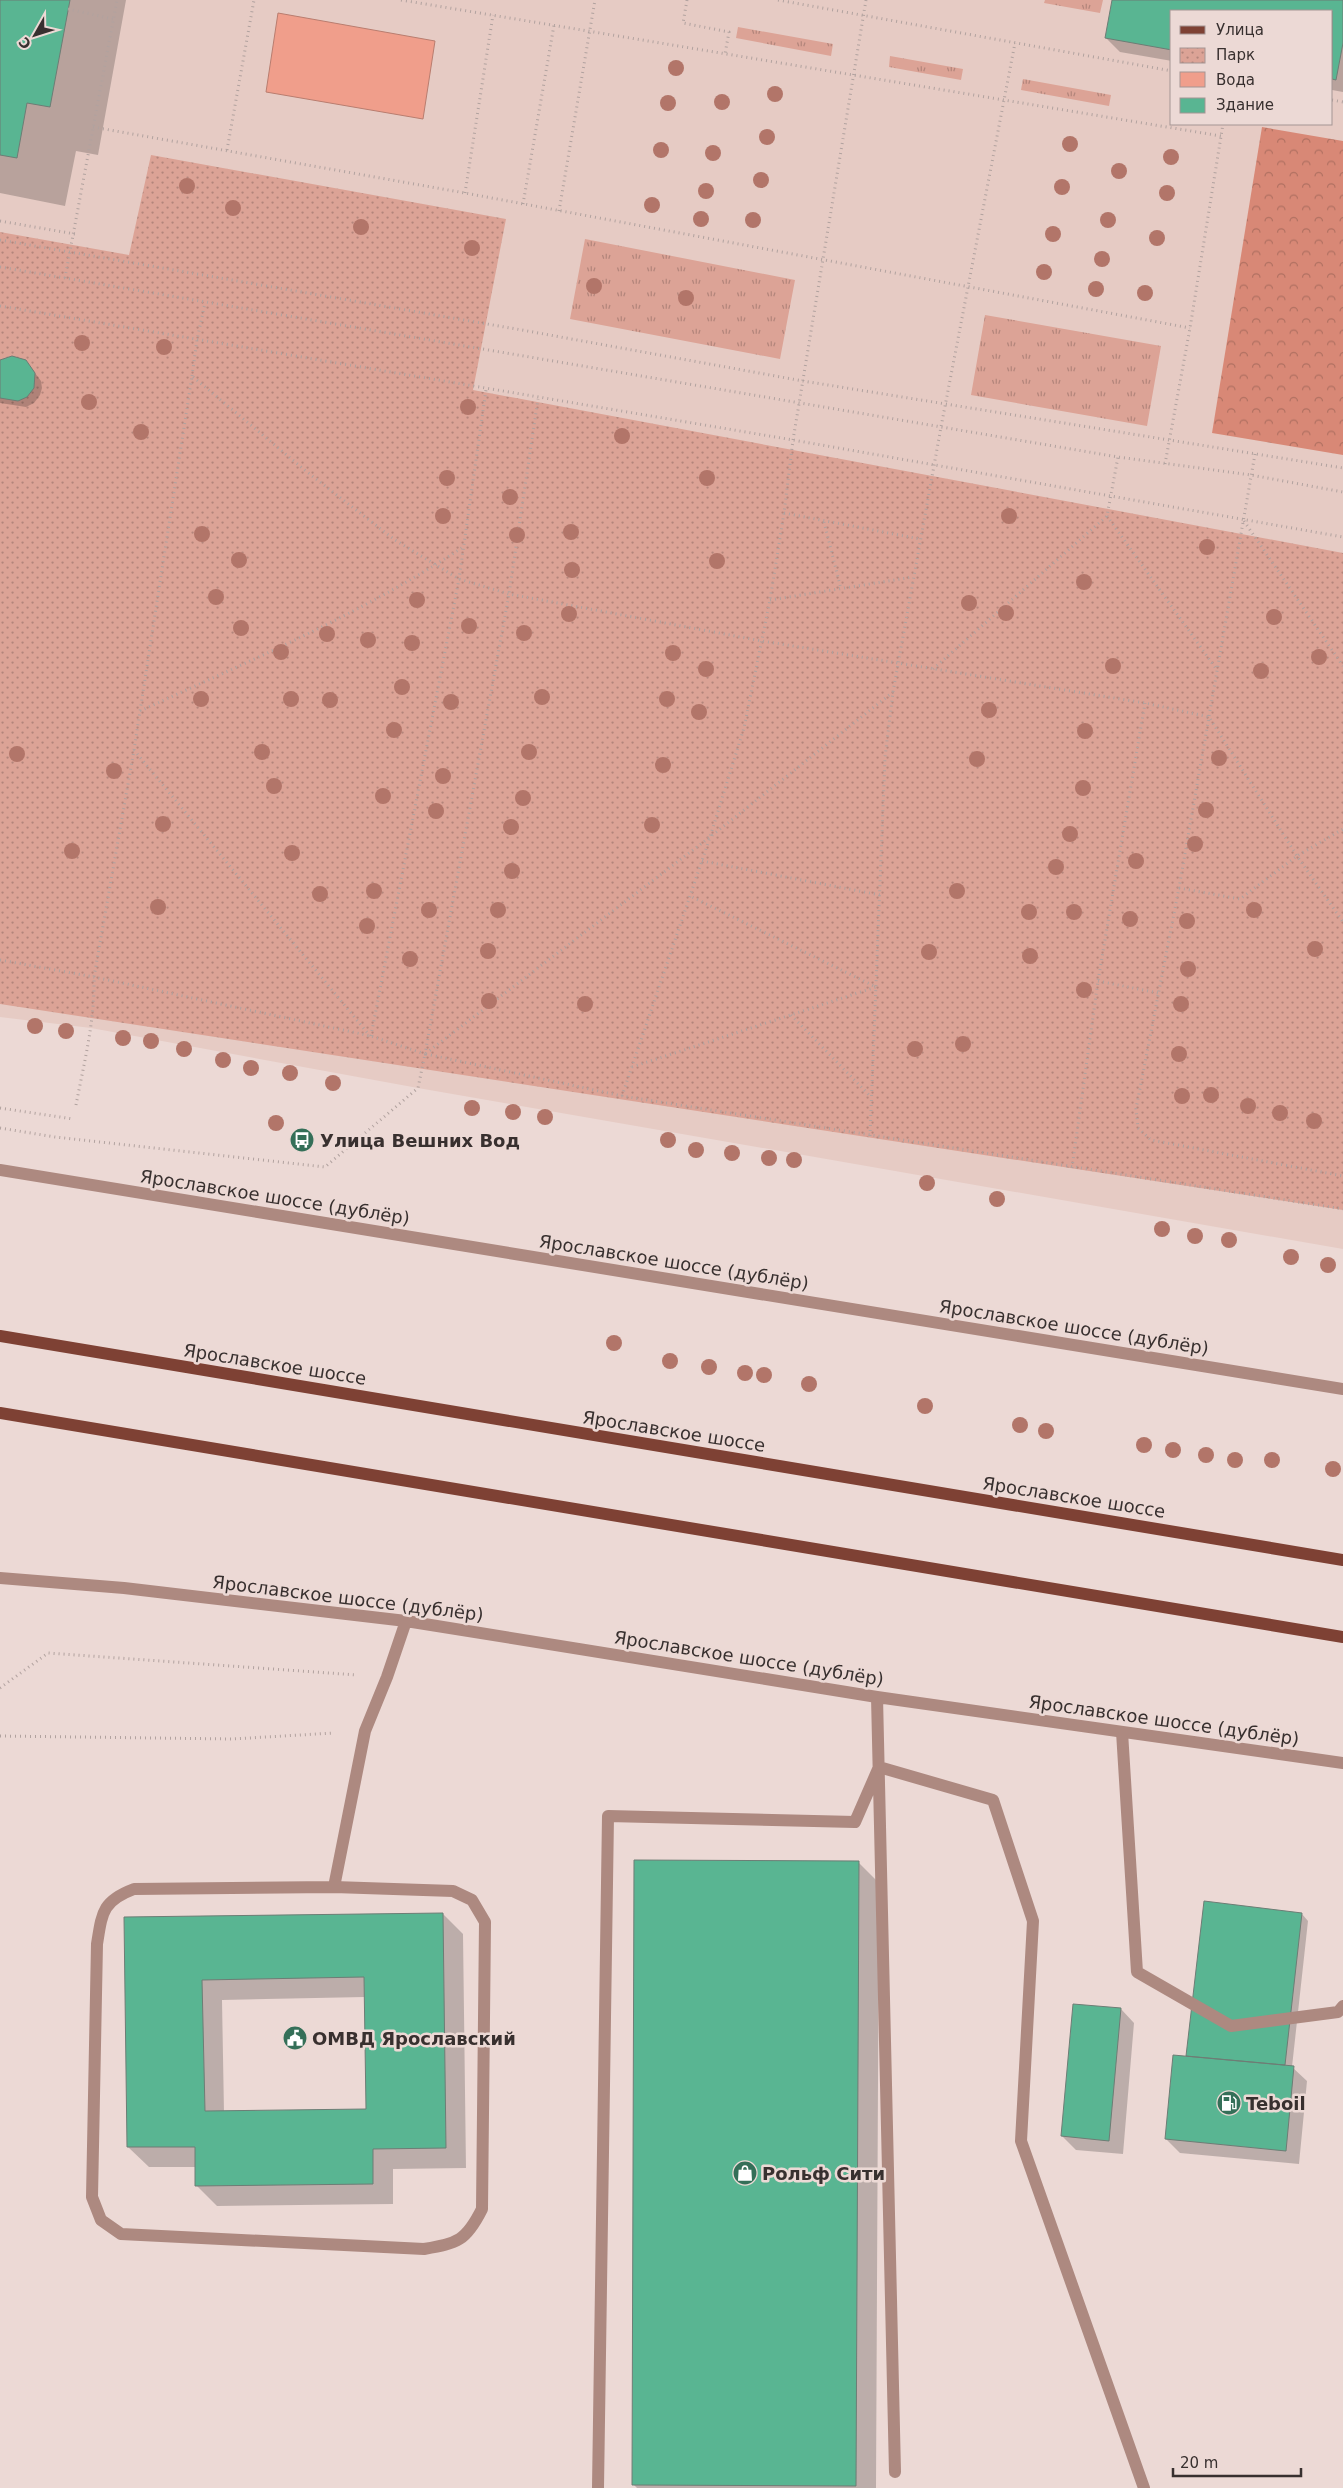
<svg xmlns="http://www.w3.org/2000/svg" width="1343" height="2488" viewBox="0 0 1343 2488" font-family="'DejaVu Sans',sans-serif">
<defs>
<pattern id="grass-tufts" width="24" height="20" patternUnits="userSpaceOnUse" patternTransform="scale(1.25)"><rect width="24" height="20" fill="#dca396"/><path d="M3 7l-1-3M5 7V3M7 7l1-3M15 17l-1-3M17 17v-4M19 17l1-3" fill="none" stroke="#b3857b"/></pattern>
<pattern id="forest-crowns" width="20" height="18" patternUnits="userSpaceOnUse" patternTransform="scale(1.25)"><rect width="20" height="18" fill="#d88876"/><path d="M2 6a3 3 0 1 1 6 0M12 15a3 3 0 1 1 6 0" fill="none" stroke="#b07061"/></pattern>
<pattern id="park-dots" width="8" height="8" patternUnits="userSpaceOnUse" patternTransform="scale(1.25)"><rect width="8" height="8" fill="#dca396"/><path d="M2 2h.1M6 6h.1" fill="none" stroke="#b3857b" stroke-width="1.8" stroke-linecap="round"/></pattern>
</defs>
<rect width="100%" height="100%" fill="#ecd9d5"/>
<path fill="#e6cbc4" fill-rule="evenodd" d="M 0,0 L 1343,0 L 1343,1249 L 418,1088 L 91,1028 L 0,1017 ZM 1172,11 L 1332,11 L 1332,124 L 1172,124 Z"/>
<path fill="url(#grass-tufts)" d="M 1045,0 L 1103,0 L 1100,13 L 1044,3 Z
M 738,27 L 833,44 L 831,56 L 736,38 Z
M 890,56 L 963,69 L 961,80 L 889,67 Z
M 1023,79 L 1111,95 L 1109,106 L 1021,90 Z
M 585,239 L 795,280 L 780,359 L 570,319 Z
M 985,315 L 1161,346 L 1147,426 L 971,395 Z"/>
<path fill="url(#forest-crowns)" d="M 1262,127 L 1343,141 L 1343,455 L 1212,433 Z"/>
<path fill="url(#park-dots)" d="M 151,155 L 506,219 L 473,390 L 1343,553 L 1343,1210 L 0,1004 L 0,232 L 129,255 Z"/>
<path fill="#f09e8b" stroke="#b97d6f" d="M 278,13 L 435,41 L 423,119 L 266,92 Z"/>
<path fill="#0003" fill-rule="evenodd" d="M 0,0 L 126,0 L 98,155 L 76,151 L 65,206 L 0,193 Z
M 1113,0 L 1343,0 L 1343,92 L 1332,90 L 1332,11 L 1172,11 L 1172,61 L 1120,52 L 1106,38 Z
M 0,361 L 25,361 L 32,369 L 41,381 L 42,388 L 40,395 L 34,403 L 26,407 L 0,403 Z
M 858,1862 L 879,1883 L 876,2488 L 637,2488 L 633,2484 Z
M 443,1914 L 463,1934 L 466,2168 L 393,2169 L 393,2204 L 217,2206 L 196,2185 L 196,2167 L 149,2167 L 128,2147 L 125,1918 ZM 365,1997 L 367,2111 L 224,2112 L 222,2000 Z
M 1302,1914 L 1308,1921 L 1292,2067 L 1307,2081 L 1299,2164 L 1180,2153 L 1166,2139 L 1190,2058 L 1188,2056 Z
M 1121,2009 L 1134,2023 L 1123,2154 L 1076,2150 L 1062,2136 Z"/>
<path fill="#59b592" stroke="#6d7d75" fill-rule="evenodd" d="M 0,0 L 70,0 L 50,107 L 27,103 L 17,158 L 0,155 Z
M 1112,0 L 1343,0 L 1343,43 L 1336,80 L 1332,79 L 1332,11 L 1172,11 L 1172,50 L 1105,38 Z
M 12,356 L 26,360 L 35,373 L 34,388 L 27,397 L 18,401 L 0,398 L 0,360 Z
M 634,1860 L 859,1861 L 856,2486 L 632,2485 Z
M 1204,1901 L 1302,1913 L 1285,2065 L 1186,2056 Z
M 443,1913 L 446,2148 L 373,2149 L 373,2184 L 195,2186 L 195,2147 L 127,2147 L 124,1917 ZM 364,1977 L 366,2109 L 205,2111 L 202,1980 Z
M 1073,2004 L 1121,2008 L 1109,2141 L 1061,2136 Z
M 1173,2055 L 1294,2066 L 1286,2151 L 1165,2139 Z"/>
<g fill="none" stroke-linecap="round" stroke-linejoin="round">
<path stroke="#b1a29f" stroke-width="3" stroke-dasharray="1 4" stroke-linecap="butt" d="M 401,0 L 1221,136
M 687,0 L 683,23 L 729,32 L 725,54
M 778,0 L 1172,71
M 68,9 L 113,19
M 1332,100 L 1343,102
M 93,127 L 465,193 L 1190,328
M 227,150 L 254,0
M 465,193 L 493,15
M 523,204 L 554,25
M 559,211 L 595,0
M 0,221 L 75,234
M 0,240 L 522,330 L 803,381 L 1343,468
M 0,267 L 1118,457 L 1251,475 L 1343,492
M 65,278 L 117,0
M 0,306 L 793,440 L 1343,537
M 192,376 L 197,340 L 205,303
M 1255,454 L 1179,888 L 1136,1109 L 1138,1128 L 1151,1140 L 1343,1176
M 1165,464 L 1190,328 L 1223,124
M 784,513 L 920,539
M 1107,516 L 1217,670
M 1244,521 L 1343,666
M 824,522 L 841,589
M 770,600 L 913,577
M 933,669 L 1107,516 L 1118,457
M 140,711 C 249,661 362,614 463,547
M 134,750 L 370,1036
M 702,861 L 880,895
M 1179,888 L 1240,899 L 1297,856 L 1343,829
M 0,960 L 94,977 L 371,1036 L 425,1054 L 509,594 L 538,399
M 1098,981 L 1158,993
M 791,1015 L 871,1097
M 371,1036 L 459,579 L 486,390
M 426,1054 L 622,1096 L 1343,1209
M 632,1067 L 876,987 L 690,896
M 622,1096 L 710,837 L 744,728 L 770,600 L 784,513 L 793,440 L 866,0
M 76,1105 C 84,1063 95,1021 94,977 L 134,750 L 192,376 L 307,472 L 395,540 L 459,579 L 509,594 L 762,641 L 1145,703 L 1209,717 L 1297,856 L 1343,922
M 0,1108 L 73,1119
M 0,1128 L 55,1137 L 325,1167 L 418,1088 L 425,1054 L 710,837 L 893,692
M 870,1136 L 885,757 L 893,692 L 941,427 L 1015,43
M 1072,1168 L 1098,981 L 1145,703
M 0,1688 L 48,1653 L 357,1675
M 0,1736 L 232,1739 L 334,1733"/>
<path stroke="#ad8980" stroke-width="12" d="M 0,1170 L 1343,1389
M 0,1578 L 124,1588 L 406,1621 L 877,1697 L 1343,1763
M 877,1697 L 895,2472
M 1122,1732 L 1137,1972 L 1231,2026 L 1338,2012 L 1343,2006
M 334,1887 L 453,1891 L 472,1900 L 485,1922 L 482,2209 C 466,2241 458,2243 424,2249 L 121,2234 L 101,2220 L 92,2197 L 97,1944 C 102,1913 102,1901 134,1889 L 334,1887 L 365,1731 L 387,1677 L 406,1621
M 598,2488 L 608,1816 L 855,1822 L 879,1767 L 993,1800 L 1033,1921 L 1021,2141 L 1144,2488"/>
<path stroke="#7e4134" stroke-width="12" d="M 0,1336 L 1343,1560
M 0,1413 L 1343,1637"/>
</g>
<g fill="#b27569">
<circle cx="676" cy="68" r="8"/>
<circle cx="775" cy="94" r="8"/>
<circle cx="722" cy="102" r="8"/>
<circle cx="668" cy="103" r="8"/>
<circle cx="767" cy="137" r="8"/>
<circle cx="1070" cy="144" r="8"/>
<circle cx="661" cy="150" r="8"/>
<circle cx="713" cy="153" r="8"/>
<circle cx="1171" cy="157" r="8"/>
<circle cx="1119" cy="171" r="8"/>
<circle cx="761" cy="180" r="8"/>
<circle cx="187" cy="186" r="8"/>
<circle cx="1062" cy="187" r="8"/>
<circle cx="706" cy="191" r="8"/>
<circle cx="1167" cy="193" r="8"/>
<circle cx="652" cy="205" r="8"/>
<circle cx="233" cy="208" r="8"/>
<circle cx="701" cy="219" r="8"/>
<circle cx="753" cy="220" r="8"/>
<circle cx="1108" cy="220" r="8"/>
<circle cx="361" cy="227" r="8"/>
<circle cx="1053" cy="234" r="8"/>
<circle cx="1157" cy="238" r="8"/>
<circle cx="472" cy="248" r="8"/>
<circle cx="1102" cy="259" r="8"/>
<circle cx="1044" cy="272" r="8"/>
<circle cx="594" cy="286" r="8"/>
<circle cx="1096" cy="289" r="8"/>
<circle cx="1145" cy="293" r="8"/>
<circle cx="686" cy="298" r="8"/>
<circle cx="82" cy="343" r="8"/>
<circle cx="164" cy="347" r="8"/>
<circle cx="89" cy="402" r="8"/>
<circle cx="468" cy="407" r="8"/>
<circle cx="141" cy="432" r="8"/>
<circle cx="622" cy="436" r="8"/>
<circle cx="447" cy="478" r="8"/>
<circle cx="707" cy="478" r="8"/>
<circle cx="510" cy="497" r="8"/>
<circle cx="443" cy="516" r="8"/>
<circle cx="1009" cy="516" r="8"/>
<circle cx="571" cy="532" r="8"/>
<circle cx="202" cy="534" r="8"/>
<circle cx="517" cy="535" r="8"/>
<circle cx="1207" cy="547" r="8"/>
<circle cx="239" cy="560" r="8"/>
<circle cx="717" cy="561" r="8"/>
<circle cx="572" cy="570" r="8"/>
<circle cx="1084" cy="582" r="8"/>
<circle cx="216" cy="597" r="8"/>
<circle cx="417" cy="600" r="8"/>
<circle cx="969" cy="603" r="8"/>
<circle cx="1006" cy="613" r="8"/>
<circle cx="569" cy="614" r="8"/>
<circle cx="1274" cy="617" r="8"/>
<circle cx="469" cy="626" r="8"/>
<circle cx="241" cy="628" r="8"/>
<circle cx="524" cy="633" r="8"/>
<circle cx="327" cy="634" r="8"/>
<circle cx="368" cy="640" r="8"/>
<circle cx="412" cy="643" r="8"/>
<circle cx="281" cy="652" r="8"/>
<circle cx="673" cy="653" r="8"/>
<circle cx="1319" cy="657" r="8"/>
<circle cx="1113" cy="666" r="8"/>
<circle cx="706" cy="669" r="8"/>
<circle cx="1261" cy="671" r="8"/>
<circle cx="402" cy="687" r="8"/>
<circle cx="542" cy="697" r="8"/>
<circle cx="201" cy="699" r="8"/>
<circle cx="291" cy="699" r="8"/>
<circle cx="667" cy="699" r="8"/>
<circle cx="330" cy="700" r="8"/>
<circle cx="451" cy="702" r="8"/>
<circle cx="989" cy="710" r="8"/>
<circle cx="699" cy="712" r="8"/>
<circle cx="394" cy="730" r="8"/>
<circle cx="1085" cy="731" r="8"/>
<circle cx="262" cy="752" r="8"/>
<circle cx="529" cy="752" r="8"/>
<circle cx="17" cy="754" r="8"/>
<circle cx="1219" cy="758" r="8"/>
<circle cx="977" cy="759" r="8"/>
<circle cx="663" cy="765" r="8"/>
<circle cx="114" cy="771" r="8"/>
<circle cx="443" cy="776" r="8"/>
<circle cx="274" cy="786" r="8"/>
<circle cx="1083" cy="788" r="8"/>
<circle cx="383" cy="796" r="8"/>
<circle cx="523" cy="798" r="8"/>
<circle cx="1206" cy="810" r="8"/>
<circle cx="436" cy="811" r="8"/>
<circle cx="163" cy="824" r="8"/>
<circle cx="652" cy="825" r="8"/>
<circle cx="511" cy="827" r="8"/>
<circle cx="1070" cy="834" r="8"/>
<circle cx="1195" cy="844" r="8"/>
<circle cx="72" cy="851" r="8"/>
<circle cx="292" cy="853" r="8"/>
<circle cx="1136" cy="861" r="8"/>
<circle cx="1056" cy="867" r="8"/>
<circle cx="512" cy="871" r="8"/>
<circle cx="374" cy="891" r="8"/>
<circle cx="957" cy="891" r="8"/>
<circle cx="320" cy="894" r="8"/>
<circle cx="158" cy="907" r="8"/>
<circle cx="429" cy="910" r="8"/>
<circle cx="498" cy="910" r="8"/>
<circle cx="1254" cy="910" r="8"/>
<circle cx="1029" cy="912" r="8"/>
<circle cx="1074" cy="912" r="8"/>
<circle cx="1130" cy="919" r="8"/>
<circle cx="1187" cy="921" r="8"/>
<circle cx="367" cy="926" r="8"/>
<circle cx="1315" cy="949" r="8"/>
<circle cx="488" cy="951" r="8"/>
<circle cx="929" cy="952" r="8"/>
<circle cx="1030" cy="956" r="8"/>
<circle cx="410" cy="959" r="8"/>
<circle cx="1188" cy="969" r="8"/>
<circle cx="1084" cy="990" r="8"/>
<circle cx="489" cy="1001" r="8"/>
<circle cx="585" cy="1004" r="8"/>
<circle cx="1181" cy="1004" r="8"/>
<circle cx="35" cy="1026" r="8"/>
<circle cx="66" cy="1031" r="8"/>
<circle cx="123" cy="1038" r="8"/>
<circle cx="151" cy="1041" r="8"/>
<circle cx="963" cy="1044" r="8"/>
<circle cx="184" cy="1049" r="8"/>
<circle cx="915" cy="1049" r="8"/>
<circle cx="1179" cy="1054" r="8"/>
<circle cx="223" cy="1060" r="8"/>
<circle cx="251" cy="1068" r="8"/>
<circle cx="290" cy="1073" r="8"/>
<circle cx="333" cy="1083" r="8"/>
<circle cx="1211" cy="1095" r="8"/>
<circle cx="1182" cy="1096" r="8"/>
<circle cx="1248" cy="1106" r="8"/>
<circle cx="472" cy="1108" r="8"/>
<circle cx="513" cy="1112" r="8"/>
<circle cx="1280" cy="1113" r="8"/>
<circle cx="545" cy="1117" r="8"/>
<circle cx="1314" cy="1121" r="8"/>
<circle cx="276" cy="1123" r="8"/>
<circle cx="668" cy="1140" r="8"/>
<circle cx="696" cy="1150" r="8"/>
<circle cx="732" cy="1153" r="8"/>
<circle cx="769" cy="1158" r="8"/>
<circle cx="794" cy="1160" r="8"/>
<circle cx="927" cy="1183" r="8"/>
<circle cx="997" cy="1199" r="8"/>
<circle cx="1162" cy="1229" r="8"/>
<circle cx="1195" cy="1236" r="8"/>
<circle cx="1229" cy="1240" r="8"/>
<circle cx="1291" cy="1257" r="8"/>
<circle cx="1328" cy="1265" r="8"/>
<circle cx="614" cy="1343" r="8"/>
<circle cx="670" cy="1361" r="8"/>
<circle cx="709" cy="1367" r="8"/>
<circle cx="745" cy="1373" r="8"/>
<circle cx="764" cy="1375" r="8"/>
<circle cx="809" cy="1384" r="8"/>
<circle cx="925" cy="1406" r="8"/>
<circle cx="1020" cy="1425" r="8"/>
<circle cx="1046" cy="1431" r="8"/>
<circle cx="1144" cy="1445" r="8"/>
<circle cx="1173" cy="1450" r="8"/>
<circle cx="1206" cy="1455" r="8"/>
<circle cx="1235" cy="1460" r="8"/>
<circle cx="1272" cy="1460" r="8"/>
<circle cx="1333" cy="1469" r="8"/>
</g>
<defs>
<symbol id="bus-disc" viewBox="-11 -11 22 22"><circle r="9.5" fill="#346f58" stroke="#ecd9d5"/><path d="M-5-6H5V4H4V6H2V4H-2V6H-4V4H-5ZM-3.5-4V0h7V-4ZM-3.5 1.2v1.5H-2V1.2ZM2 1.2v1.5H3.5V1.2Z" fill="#fff"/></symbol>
<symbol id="civic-disc" viewBox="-11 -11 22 22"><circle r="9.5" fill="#346f58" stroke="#ecd9d5"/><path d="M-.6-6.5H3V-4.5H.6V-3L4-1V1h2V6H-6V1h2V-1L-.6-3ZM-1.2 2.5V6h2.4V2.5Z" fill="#fff"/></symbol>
<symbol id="fuel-disc" viewBox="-11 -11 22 22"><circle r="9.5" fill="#346f58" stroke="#ecd9d5"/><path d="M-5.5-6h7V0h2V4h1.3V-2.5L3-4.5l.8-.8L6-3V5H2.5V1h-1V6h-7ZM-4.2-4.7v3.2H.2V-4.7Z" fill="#fff"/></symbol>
<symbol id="shop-disc" viewBox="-11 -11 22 22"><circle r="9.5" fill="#346f58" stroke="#ecd9d5"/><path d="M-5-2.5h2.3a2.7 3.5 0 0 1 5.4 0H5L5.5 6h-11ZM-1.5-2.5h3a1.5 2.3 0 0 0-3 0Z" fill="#fff"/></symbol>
</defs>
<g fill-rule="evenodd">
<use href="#bus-disc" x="288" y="1126" width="28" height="28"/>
<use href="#civic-disc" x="281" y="2024" width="28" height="28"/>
<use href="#fuel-disc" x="1215" y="2089" width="28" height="28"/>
<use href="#shop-disc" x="731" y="2159" width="28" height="28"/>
</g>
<g text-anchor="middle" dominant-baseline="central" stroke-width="5" stroke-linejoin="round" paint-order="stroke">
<g font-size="18" font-weight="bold" fill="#38302f" stroke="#ecd9d5" text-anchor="start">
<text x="320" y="1140">Улица Вешних Вод</text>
<text x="312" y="2038">ОМВД Ярославский</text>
<text x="1246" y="2103">Teboil</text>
<text x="762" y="2173">Рольф Сити</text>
</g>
<g font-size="18" fill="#38302f" stroke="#ecd9d5">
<text transform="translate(275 1197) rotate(9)">Ярославское шоссе (дублёр)</text>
<text transform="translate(674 1262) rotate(9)">Ярославское шоссе (дублёр)</text>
<text transform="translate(1074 1327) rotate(9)">Ярославское шоссе (дублёр)</text>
<text transform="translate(275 1364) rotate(9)">Ярославское шоссе</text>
<text transform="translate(674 1431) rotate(9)">Ярославское шоссе</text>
<text transform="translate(1074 1497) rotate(9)">Ярославское шоссе</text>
<text transform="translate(348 1598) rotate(7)">Ярославское шоссе (дублёр)</text>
<text transform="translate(749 1658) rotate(9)">Ярославское шоссе (дублёр)</text>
<text transform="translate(1164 1720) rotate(8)">Ярославское шоссе (дублёр)</text>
</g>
</g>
<rect x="1170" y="10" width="162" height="115" fill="#ecd9d5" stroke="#a49593"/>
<rect x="1180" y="26" width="25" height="8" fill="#7e4134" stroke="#a49593"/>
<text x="1216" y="35" font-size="15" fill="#38302f">Улица</text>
<rect x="1180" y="48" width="25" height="15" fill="url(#park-dots)" stroke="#a49593"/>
<text x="1216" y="60" font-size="15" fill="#38302f">Парк</text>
<rect x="1180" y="72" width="25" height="15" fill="#f09e8b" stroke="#a49593"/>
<text x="1216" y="85" font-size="15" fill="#38302f">Вода</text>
<rect x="1180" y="98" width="25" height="15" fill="#59b592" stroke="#a49593"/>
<text x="1216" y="110" font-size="15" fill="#38302f">Здание</text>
<g transform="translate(35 35) rotate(231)" stroke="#ecd9d5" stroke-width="4" paint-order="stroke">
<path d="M0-4L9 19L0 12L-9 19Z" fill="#38302f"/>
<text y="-8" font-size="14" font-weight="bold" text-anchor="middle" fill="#38302f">С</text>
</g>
<path d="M1173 2468v8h128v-8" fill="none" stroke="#38302f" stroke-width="2.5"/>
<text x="1180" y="2468" font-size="15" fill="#38302f" stroke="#ecd9d5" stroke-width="4" paint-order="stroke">20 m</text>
</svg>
